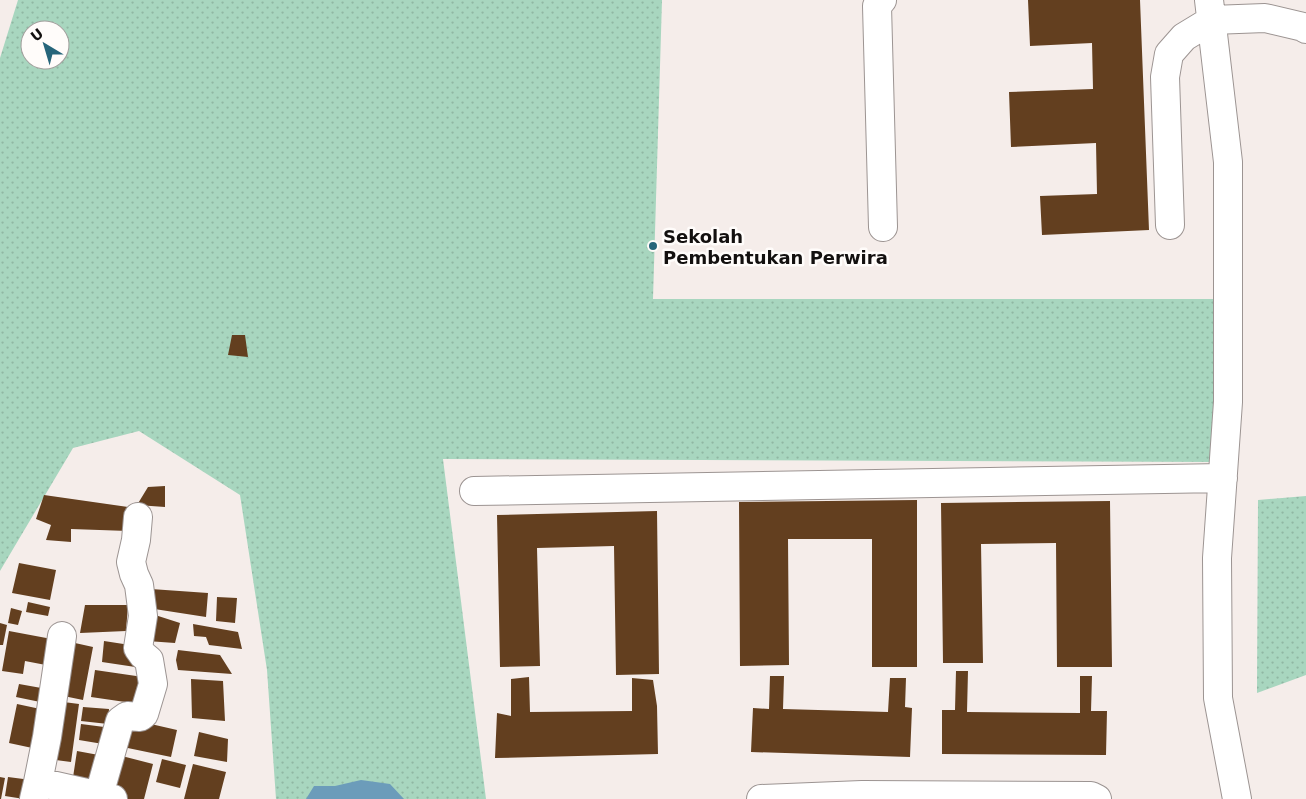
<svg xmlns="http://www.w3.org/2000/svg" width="1306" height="799" viewBox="0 0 1306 799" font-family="'DejaVu Sans',sans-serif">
<defs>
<pattern id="grass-dots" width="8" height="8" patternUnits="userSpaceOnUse" patternTransform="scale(1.25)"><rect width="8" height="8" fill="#a8d6bf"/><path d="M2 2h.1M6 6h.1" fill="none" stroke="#90b7a3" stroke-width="1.8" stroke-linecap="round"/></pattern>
</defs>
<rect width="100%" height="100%" fill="#f5edea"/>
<path fill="url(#grass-dots)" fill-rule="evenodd" d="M 18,0 L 662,0 L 653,299 L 1228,299 L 1215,462 L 443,459 L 486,799 L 276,799 L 267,670 L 240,495 L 139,431 L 73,448 L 0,571 L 0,58 ZM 30,30 L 60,30 L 60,60 L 30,60 Z
M 1306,496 L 1306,675 L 1257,693 L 1258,500 Z"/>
<path fill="#6c9cba" d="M 361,780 L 390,784 L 404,799 L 306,799 L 314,786 L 335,786 Z"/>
<path fill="#633f1f" d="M 1028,0 L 1140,0 L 1149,230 L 1042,235 L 1040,196 L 1097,194 L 1096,143 L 1011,147 L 1009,92 L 1093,89 L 1092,43 L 1030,46 Z
M 232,335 L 245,335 L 248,357 L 228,355 Z
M 165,486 L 165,507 L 137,505 L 148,487 Z
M 44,495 L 128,507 L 128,531 L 71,529 L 71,542 L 46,540 L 51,525 L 36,519 Z
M 917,500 L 917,667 L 872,667 L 872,539 L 788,539 L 789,665 L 740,666 L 739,502 Z
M 1110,501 L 1112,667 L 1057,667 L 1056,543 L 981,544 L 983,663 L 943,663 L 941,503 Z
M 657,511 L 659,674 L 616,675 L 614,546 L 537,548 L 540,666 L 500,667 L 497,515 Z
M 19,563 L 56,570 L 50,600 L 12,593 Z
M 151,589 L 208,593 L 206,617 L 148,608 Z
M 217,597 L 237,598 L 235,623 L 216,621 Z
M 28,602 L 50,607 L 48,616 L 26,612 Z
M 85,605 L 128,605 L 126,631 L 80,633 Z
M 11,608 L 22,611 L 18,625 L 8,623 Z
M 152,614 L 180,623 L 175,643 L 147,641 Z
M 0,623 L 7,625 L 3,645 L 0,645 Z
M 193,624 L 238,632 L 242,649 L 209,645 L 206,637 L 194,636 Z
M 9,631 L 57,640 L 51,666 L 25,661 L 23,674 L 2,671 Z
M 66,641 L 93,647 L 83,700 L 54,694 Z
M 104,641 L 130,645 L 142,668 L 102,662 Z
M 178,650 L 220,655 L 232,674 L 178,670 L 176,660 Z
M 95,670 L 143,677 L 139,704 L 91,697 Z
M 956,671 L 968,671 L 967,712 L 1080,713 L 1080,676 L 1092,676 L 1091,711 L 1107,711 L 1106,755 L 942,754 L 942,710 L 955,710 Z
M 770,676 L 784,676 L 783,709 L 888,712 L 890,678 L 906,678 L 905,707 L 912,708 L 910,757 L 751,752 L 753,708 L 769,709 Z
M 529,677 L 530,712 L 632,711 L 632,678 L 653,680 L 657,706 L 658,754 L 495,758 L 497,713 L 511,716 L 511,679 Z
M 191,679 L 223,681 L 225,721 L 192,718 Z
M 19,684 L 47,689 L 45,703 L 16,697 Z
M 56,701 L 79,704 L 71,762 L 48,759 Z
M 17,704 L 45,710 L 37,749 L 9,743 Z
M 83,707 L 109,709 L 108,724 L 81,721 Z
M 129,719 L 177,730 L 171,757 L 123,747 Z
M 81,724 L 112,728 L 109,745 L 79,740 Z
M 199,732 L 228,739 L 227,762 L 194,756 Z
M 77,751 L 104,756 L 99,788 L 72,784 Z
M 118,755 L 153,764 L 144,799 L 126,799 L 108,794 Z
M 162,759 L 186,765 L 180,788 L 156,782 Z
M 193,764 L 226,772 L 219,799 L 184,799 Z
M 0,777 L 5,778 L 1,799 L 0,799 Z
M 8,777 L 31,780 L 24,799 L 5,796 Z"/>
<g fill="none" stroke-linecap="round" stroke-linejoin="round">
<defs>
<path id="minor" d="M 882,0 L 877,6 L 883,227
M 1209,0 L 1228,162 L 1228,402 L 1217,558 L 1218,698 L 1237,799
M 1170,225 L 1165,77 L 1169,54 L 1184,37 L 1212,20 L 1265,18 L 1303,27 L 1306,29
M 474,491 L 1223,478
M 38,782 L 47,737 L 62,636
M 99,795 L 120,721 L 127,716 L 140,717 L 144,714 L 153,684 L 149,660 L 143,655 L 138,648 L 143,616 L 139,585 L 134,574 L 131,562 L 136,540 L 138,517
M 34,799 L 38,782 L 113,799
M 761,799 L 862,795 L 1091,796 L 1097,799"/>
</defs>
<use href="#minor" stroke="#9c9492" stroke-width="30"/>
<use href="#minor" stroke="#fff" stroke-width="28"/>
</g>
<circle fill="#26657a" stroke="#fffcfa" stroke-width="2" cx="653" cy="246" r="5"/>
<g text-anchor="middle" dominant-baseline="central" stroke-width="5" stroke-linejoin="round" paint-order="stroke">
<g font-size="18" font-weight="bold" fill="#13100f" stroke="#fffcfa" text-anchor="start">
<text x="663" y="236">Sekolah<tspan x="663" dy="21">Pembentukan Perwira</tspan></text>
</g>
</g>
<g transform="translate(45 45) rotate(322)"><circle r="24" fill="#fffcfa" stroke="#a19e9c"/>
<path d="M0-4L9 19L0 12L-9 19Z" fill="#26657a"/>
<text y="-8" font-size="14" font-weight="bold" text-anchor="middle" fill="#13100f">U</text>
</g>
</svg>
